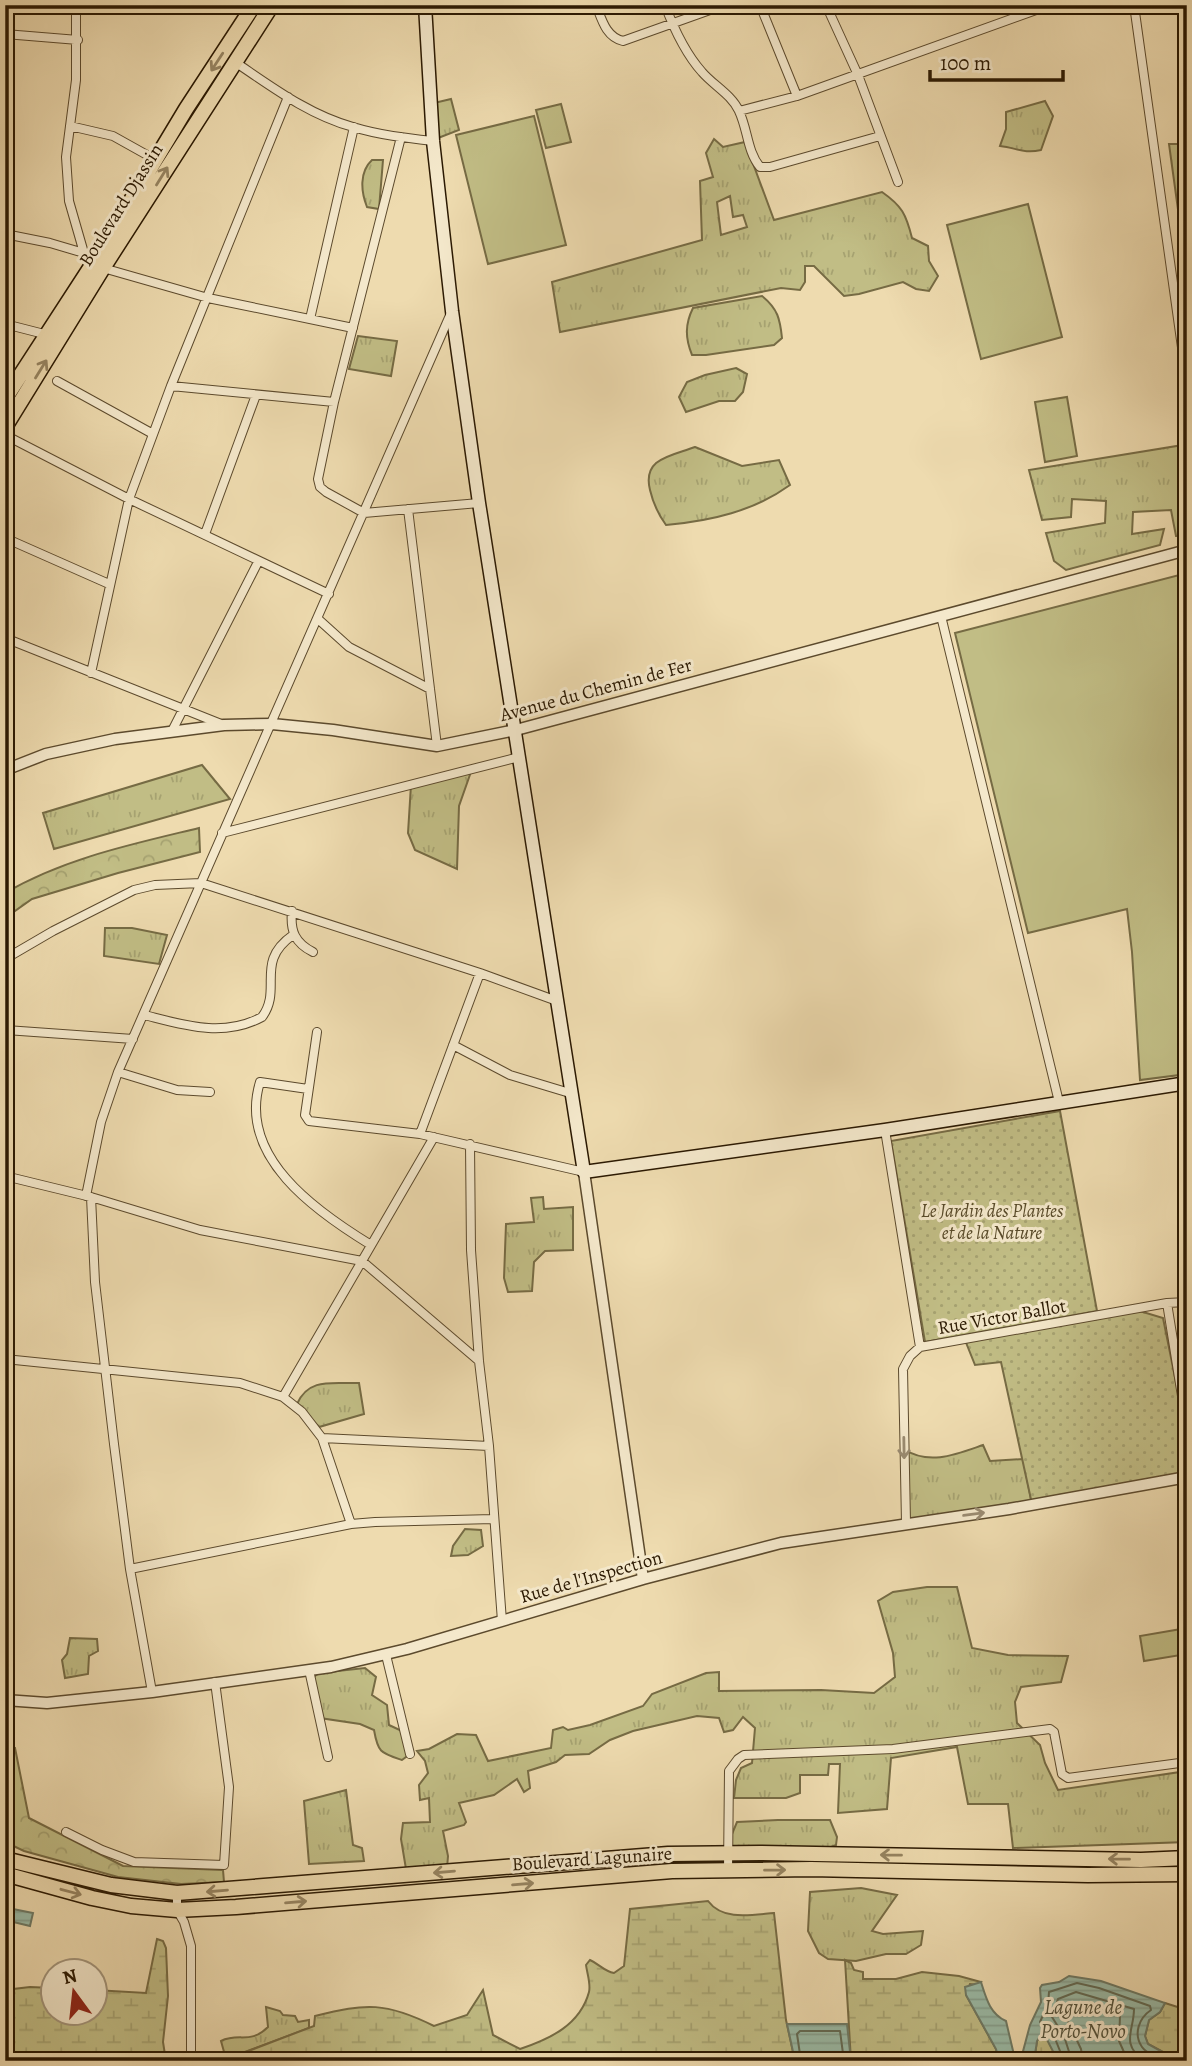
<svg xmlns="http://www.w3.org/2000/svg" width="1192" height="2066" viewBox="0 0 1192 2066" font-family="Alegreya,serif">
<defs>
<pattern id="grass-tufts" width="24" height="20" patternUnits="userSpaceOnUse" patternTransform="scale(1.75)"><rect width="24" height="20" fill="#c1bd85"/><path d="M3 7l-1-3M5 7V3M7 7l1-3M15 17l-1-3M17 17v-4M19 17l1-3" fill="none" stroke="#a6a271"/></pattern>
<pattern id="forest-crowns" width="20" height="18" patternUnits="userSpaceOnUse" patternTransform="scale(1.75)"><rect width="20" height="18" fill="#c1bd85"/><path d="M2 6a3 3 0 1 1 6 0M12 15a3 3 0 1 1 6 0" fill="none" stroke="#a6a271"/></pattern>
<pattern id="wetland-marsh" width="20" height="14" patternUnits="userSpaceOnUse" patternTransform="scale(1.75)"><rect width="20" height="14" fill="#c1bd85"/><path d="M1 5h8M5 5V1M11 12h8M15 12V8" fill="none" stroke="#a6a271"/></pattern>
<pattern id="cemetery-stones" width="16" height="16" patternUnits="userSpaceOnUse" patternTransform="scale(1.75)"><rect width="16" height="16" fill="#c1bd85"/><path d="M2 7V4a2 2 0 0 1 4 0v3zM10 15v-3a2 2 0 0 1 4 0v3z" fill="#a6a271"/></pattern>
<pattern id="park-dots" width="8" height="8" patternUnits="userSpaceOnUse" patternTransform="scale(1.75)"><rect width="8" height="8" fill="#c1bd85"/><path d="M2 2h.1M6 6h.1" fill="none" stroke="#a6a271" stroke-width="1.8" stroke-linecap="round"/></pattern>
<pattern id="water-rules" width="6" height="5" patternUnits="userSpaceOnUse" patternTransform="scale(1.75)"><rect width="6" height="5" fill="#9abba7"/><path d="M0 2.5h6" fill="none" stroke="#85a08e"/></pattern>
</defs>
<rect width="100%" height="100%" fill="#eedbaf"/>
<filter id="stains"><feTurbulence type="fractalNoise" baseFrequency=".00286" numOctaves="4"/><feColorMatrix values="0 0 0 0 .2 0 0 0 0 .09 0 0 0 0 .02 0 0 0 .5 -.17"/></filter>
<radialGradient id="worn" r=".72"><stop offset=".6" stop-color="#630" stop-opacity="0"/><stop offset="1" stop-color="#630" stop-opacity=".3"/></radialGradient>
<path fill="url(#grass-tufts)" stroke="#766b44" stroke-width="2" fill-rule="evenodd" d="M 451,99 L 459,130 L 438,138 L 434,103 Z
M 1045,101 L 1053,116 L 1041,150 C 1024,154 1017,148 1000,146 L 1006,129 L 1006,112 Z
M 714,139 L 723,147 L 745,142 L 774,220 L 882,192 C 902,206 906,214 912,238 L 928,246 L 929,261 L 938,276 L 929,291 L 916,289 L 903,282 L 859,294 L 844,296 L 814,266 L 805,266 L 805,282 L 800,290 L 781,288 L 560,332 L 552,282 L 702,240 L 700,181 L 713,177 L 706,153 ZM 730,196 L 733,217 L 743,215 L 747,227 L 721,235 L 717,202 Z
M 372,160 L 383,160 L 379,209 L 367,207 C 361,192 359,172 372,160 Z
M 762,296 C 778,309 780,319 782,338 L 774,345 L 706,355 L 692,355 C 685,338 685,324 693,308 Z
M 358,336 L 397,341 L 391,376 L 349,369 Z
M 736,368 L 747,374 L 743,392 L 735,401 L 719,401 L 686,412 L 679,397 L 687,382 L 705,375 Z
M 1183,445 L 1187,473 L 1187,536 L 1176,536 L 1171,510 L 1133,512 L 1132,534 L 1164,529 L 1160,545 L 1066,570 L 1054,561 L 1046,533 L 1105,523 L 1106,501 L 1072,499 L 1071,517 L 1042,520 L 1029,470 Z
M 695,447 L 742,466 L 779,460 L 790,485 C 754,511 711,521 666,525 C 658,514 653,503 650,490 C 642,458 671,456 695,447 Z
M 202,765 L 230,799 L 54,849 L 43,813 Z
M 472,769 L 459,806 L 457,869 L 415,850 L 408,833 L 411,785 Z
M 105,928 L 132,928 L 167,935 L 159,964 L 104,956 Z
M 543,1197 L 544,1209 L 573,1207 L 573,1250 L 545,1251 L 534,1262 L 532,1291 L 508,1292 L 504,1278 L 506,1224 L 534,1222 L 531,1198 Z
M 359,1383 L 364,1414 L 319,1427 L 297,1404 C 309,1377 333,1384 359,1383 Z
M 983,1445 L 990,1461 L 1023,1459 L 1032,1504 L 906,1523 L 904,1449 C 929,1466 957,1454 983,1445 Z
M 465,1529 L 481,1530 L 483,1546 L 468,1555 L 451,1556 L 453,1546 Z
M 927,1587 L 957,1587 L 972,1648 L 1008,1655 L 1068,1656 L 1061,1682 L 1021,1687 L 1015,1702 L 1017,1723 L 1040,1745 L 1045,1763 L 1058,1790 L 1187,1771 L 1187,1842 L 1013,1848 L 1008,1804 L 968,1804 L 957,1747 L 891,1758 L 887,1809 L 838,1813 L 840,1764 L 829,1764 L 828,1775 L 800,1775 L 800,1793 L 786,1798 L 734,1798 L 736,1780 L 741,1768 L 752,1763 L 755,1728 L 743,1717 L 733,1730 L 724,1732 L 719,1718 L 697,1716 L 633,1731 L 610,1740 L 589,1754 L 565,1755 L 556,1762 L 528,1771 L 530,1788 L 524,1792 L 517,1779 L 494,1795 L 459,1803 L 466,1822 L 464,1825 L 443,1831 L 448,1856 L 447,1868 L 406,1869 L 401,1839 L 403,1823 L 430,1822 L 429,1798 L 420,1800 L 419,1785 L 428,1773 L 425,1761 L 417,1751 L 429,1749 L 457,1734 L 476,1735 L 488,1761 L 551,1748 L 553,1730 L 563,1727 L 568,1730 L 590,1725 L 643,1706 L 652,1694 L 706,1673 L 719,1672 L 719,1691 L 821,1690 L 874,1693 L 895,1677 L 893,1653 L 878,1601 L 893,1592 Z
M 70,1638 L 97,1639 L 98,1651 L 89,1656 L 88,1674 L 65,1678 L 62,1660 L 67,1654 Z
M 365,1668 L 376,1677 L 372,1695 L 387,1705 L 389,1725 L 404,1732 L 410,1754 L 402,1760 C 381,1753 378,1753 374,1730 L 360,1724 L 320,1718 L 311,1679 L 319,1673 Z
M 346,1790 L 353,1845 L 362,1848 L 364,1861 L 309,1864 L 304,1801 Z
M 778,1820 L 830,1820 L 837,1837 L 836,1845 L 824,1850 L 732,1846 L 732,1834 L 737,1822 Z
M 861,1888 L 897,1895 L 872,1931 L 883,1934 L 923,1931 L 921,1945 L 906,1954 L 886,1954 L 856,1961 L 828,1959 L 819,1953 L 808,1931 L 810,1892 Z
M 266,2007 L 280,2011 L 283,2015 L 295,2016 L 298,2022 L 309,2020 L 309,2028 L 226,2059 L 221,2041 C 239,2032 250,2045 268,2027 Z"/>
<path fill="url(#forest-crowns)" stroke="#766b44" stroke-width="2" d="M 199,828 L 200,852 L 118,873 L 32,899 L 5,918 L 5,893 C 65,858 133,844 199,828 Z
M 5,1747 L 15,1748 L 29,1818 L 123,1866 L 223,1870 L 224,1882 L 181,1884 L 118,1877 L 24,1851 L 5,1842 Z"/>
<path fill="url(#wetland-marsh)" stroke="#766b44" stroke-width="2" d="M 708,1901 C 723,1921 751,1915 774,1913 L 786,2020 L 795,2061 L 508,2061 L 505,2059 L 222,2061 L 314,2026 L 315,2016 C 366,2003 386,2002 434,2026 L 467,2015 L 483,1990 L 493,2035 L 520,2049 C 550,2039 580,2025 589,1992 C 591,1984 587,1973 586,1965 L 590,1960 C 599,1964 604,1971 614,1973 L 624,1966 L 630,1909 Z
M 157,1939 L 163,1941 L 166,1948 L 168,1996 L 163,2042 L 166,2061 L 5,2061 L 5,1990 L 30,1987 L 52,1988 L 52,2014 L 94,2014 L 95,1990 L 146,1993 Z
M 845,1960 L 851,1963 L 854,1970 L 863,1972 L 863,1979 L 896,1979 L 922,1972 L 959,1976 L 981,1982 L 978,1985 L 970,1984 L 966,1995 L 996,2049 L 999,2061 L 898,2061 L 895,2057 L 877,2056 L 874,2061 L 851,2061 Z
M 1165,2003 L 1187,2010 L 1187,2061 L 1167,2061 L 1165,2053 L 1148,2044 L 1145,2036 L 1149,2020 L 1160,2012 Z
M 1043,2032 L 1045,2034 L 1058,2061 L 1034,2061 L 1037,2041 Z"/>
<path fill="url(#cemetery-stones)" stroke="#766b44" stroke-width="2" d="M 1169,144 L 1187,144 L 1187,275 Z"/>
<path fill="url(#park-dots)" stroke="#766b44" stroke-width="2" d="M 1060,1111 L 1097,1311 L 925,1342 L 891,1141 Z
M 1133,1309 L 1163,1318 L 1187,1437 L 1187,1477 L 1032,1504 L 1001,1362 L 975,1365 L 965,1340 Z"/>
<path fill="#c1bd85" stroke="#766b44" stroke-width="2" d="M 561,104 L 571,142 L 546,148 L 536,110 Z
M 534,116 L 566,245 L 488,264 L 456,135 Z
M 1028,204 L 1062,337 L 981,359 L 947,225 Z
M 1067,397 L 1077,456 L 1045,462 L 1035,402 Z
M 1187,573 L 1187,1074 L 1140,1080 L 1132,952 L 1127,909 L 1028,933 L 955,633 Z
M 1187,1628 L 1187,1654 L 1144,1661 L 1140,1636 Z"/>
<path fill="url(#water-rules)" stroke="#6e7a65" stroke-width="2" d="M 8,1908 L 33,1913 L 30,1926 L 5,1920 Z
M 1069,1976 L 1101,1981 L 1165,2003 L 1160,2012 L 1149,2020 L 1145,2036 L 1148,2044 L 1168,2055 L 1167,2061 L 1104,2061 L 1099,2059 L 1058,2061 L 1043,2032 L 1037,2041 L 1034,2061 L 999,2061 L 996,2049 L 966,1995 L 965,1987 L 981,1982 C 986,1998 990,2014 1006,2021 L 1014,2055 L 1017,2058 L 1022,2055 L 1030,2025 L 1041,2002 L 1040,1988 L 1042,1985 L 1059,1982 Z
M 787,2024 L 847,2024 L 851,2061 L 795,2061 Z"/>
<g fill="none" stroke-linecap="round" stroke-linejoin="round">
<path stroke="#626a54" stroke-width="2" d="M 801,2061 L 797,2034 L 800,2031 L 840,2031 L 844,2061
M 1064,2061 L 1052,2031 L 1040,2022 L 1048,2004 L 1049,1992 L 1077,1983 L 1099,1988 L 1150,2006 L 1151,2010 C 1139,2018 1133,2034 1142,2047 C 1146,2053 1155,2056 1161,2061
M 1072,2061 L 1064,2036 L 1052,2017 L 1058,1999 L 1076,1992 L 1134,2009 C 1134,2031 1120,2043 1144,2061
M 1083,2061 L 1081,2049 L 1065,2015 L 1068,2007 L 1077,2003 L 1120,2016 L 1119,2041 L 1128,2061"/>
<defs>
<path id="minor" d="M 76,5 L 76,80 L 66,157 L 69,201 L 84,253 L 103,268 L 208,298 L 353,328
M 596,5 C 602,20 606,37 623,41 L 724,5
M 665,5 C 674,29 685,53 702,72 C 713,85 732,95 739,111 C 748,130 747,151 760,167 L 770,167 L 880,136
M 760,5 L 797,96
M 826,5 L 858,75 L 898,182
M 1134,5 L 1187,383
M 5,34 L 78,40
M 235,62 C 272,87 309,115 353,127 C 379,135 406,138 433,141
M 739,111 L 797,96 L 1050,5
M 70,126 L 113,136 L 156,160
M 401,137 L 334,402 L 318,479 L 320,487 L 326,492 L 364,513 L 479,503
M 5,234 L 50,243 L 84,253
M 310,319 L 354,127
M 5,324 L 48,335
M 57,381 L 153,434
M 171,386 L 334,402
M 5,435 L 129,499 L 329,594
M 408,509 L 437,746
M 205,534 L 256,395
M 5,538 L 109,584
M 941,616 L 1059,1102
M 318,619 L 349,647 L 430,689
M 5,638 L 221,724
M 91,673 L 129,499 L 171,386 L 288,97
M 172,731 L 258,562
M 222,833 L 519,757
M 292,911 C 290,931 295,943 313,952
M 5,959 L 53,931 L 134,890 L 155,885 L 201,883 L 480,973 L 557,1001
M 144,1015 C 184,1025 223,1038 262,1017 C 283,989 254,962 293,935
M 6,1030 L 133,1039
M 317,1032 L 305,1115 L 309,1121 L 420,1134 L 584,1172
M 453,1045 L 510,1075 L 573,1094
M 118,1072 L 177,1090 L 210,1092
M 308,1089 L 260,1082 C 237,1157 317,1212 371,1245
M 885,1130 L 920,1347
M 420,1134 L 480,973
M 470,1144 L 471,1250 L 479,1361 L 489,1446 L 502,1621
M 5,1176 L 91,1197 L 200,1230 L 362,1261 L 479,1361
M 86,1196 L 101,1122 L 118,1072 L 451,313
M 91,1197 L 95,1282 L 114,1444 L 130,1569 L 152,1692
M 1167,1303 L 1187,1427
M 5,1359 L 240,1383 L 283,1397 L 302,1412 L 322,1438 L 351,1524
M 283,1397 L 434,1137
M 322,1438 L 489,1446
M 906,1523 L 903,1369 L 910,1356 L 920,1347 L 1167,1303 L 1187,1302
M 130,1569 L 351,1524 L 375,1522 L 493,1519
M 386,1655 L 410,1754
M 309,1670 L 328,1757
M 66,1832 L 102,1850 L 134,1862 L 224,1865 L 229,1787 L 215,1682
M 728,1871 L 729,1771 L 738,1759 L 744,1755 L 893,1749 L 1050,1729 L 1054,1732 L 1062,1774 L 1068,1778 L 1187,1762
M 177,1893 L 177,1910 L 184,1922 L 191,1946 L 191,2061"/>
<path id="tertiary" d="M 5,770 L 46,754 L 115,739 L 224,725 L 272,724 L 333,730 L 437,746 L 516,730 L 1187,550
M 584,1172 L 643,1579
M 5,1700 L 47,1703 L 152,1692 L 331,1667 L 407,1649 L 643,1579 L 781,1543 L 1009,1509 L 1187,1477"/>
<path id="secondary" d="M 425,5 L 433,141 L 452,311 L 479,503 L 584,1172 L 885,1130 L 1187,1083"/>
<path id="trunk" d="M 5,399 L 94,262 L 186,109 L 254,5
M 5,427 L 103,268 L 272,5
M 5,1859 L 111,1885 L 177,1893 L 668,1854 L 760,1853 L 1141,1860 L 1187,1858
M 5,1874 L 92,1898 L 131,1906 L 177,1910 L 236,1907 L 672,1871 L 811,1869 L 1088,1875 L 1187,1874"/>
</defs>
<use href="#minor" stroke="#5c4a2d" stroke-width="10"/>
<use href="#tertiary" stroke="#5c4a2d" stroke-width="13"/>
<use href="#secondary" stroke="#2b1902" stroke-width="15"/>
<use href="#trunk" stroke="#2b1902" stroke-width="17"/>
<use href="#minor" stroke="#f4e8cb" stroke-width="8"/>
<use href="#tertiary" stroke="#f4e8cb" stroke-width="10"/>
<use href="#secondary" stroke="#f4e8cb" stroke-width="12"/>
<use href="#trunk" stroke="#eedbaf" stroke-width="14"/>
</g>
<defs><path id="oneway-shaft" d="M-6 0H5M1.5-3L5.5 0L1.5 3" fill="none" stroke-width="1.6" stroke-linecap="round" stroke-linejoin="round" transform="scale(1.75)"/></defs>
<g stroke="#968461">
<use href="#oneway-shaft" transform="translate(217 62) rotate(123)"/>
<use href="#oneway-shaft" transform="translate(162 176) rotate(-58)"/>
<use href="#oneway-shaft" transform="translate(41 369) rotate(-58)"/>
<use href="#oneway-shaft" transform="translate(891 1855) rotate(-179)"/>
<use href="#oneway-shaft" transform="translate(1119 1859) rotate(-179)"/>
<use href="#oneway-shaft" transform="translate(775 1870) rotate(-1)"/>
<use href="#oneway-shaft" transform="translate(444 1872) rotate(175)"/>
<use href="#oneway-shaft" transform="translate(523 1884) rotate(-5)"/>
<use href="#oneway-shaft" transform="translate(217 1891) rotate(175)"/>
<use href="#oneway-shaft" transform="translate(71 1892) rotate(15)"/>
<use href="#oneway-shaft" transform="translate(296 1902) rotate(-5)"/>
</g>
<g stroke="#9a8b71">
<use href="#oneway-shaft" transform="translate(904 1448) rotate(89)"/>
<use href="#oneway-shaft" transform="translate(974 1514) rotate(-8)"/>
</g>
<g text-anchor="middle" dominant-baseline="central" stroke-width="6" stroke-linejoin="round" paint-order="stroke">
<g font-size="19" fill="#2b1902" stroke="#f4e8cb">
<text transform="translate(121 205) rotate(-58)">Boulevard Djassin</text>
<text transform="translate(596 690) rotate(-15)">Avenue du Chemin de Fer</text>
<text transform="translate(1002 1317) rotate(-10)">Rue Victor Ballot</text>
<text transform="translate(591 1577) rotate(-16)">Rue de l'Inspection</text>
<text transform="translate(592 1859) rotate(-4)">Boulevard Lagunaire</text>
</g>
<g font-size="19" font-style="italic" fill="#584a29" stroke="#f4e8cb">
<text x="992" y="1211">Le Jardin des Plantes<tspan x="992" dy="22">et de la Nature</tspan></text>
</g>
<g font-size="21" font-style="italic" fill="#52523c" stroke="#f4e8cb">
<text x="1083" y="2007">Lagune de<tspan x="1083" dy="24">Porto-Novo</tspan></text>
</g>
</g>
<rect width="1192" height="2066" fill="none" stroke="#eedbaf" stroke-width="28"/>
<rect x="7" y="7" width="1178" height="2052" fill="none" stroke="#2b1902" stroke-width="3.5"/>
<rect x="14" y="14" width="1164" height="2038" fill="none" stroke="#2b1902" stroke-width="2"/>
<g transform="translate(74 1992) rotate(345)"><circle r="33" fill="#f4e8cb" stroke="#a4957b" stroke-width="2"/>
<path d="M0-5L12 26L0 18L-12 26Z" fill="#8f2418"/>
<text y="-10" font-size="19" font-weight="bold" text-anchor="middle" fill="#2b1902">N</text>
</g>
<path d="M930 70v10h133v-10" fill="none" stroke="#2b1902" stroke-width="3.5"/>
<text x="940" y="70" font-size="21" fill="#2b1902" stroke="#f4e8cb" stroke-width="5" paint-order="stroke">100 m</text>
<rect width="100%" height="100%" filter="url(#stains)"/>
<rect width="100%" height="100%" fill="url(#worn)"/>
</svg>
